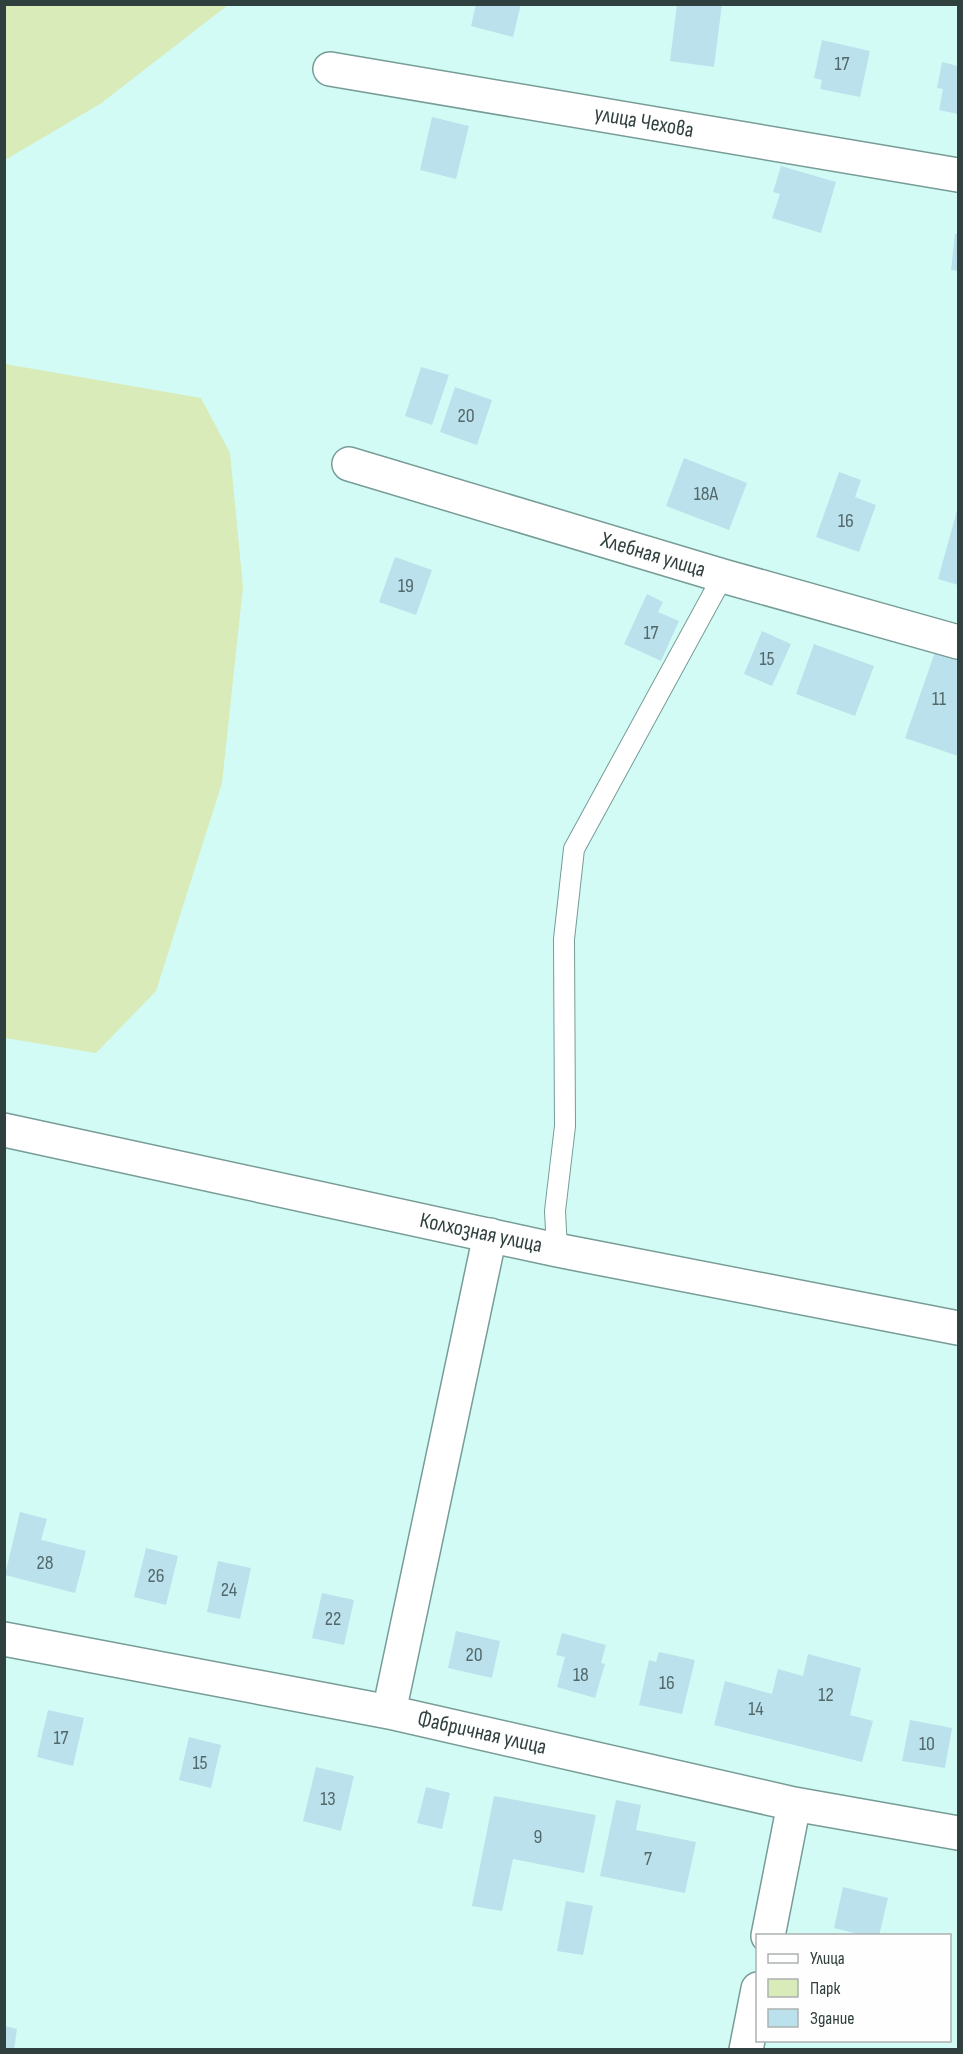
<svg xmlns="http://www.w3.org/2000/svg" width="963" height="2054" viewBox="0 0 963 2054" font-family="'Sofia Sans Condensed',sans-serif">
<rect width="100%" height="100%" fill="#d3fbf5"/>
<path fill="#d8ebb8" d="M 5,4 L 228,4 L 228,5 L 100,104 L 5,160 Z
M 5,364 L 201,398 L 230,453 L 243,587 L 222,783 L 156,991 L 96,1053 L 5,1038 Z"/>
<path fill="#bbe1ec" d="M 476,4 L 521,4 L 513,37 L 471,26 Z
M 677,4 L 722,4 L 714,67 L 670,61 Z
M 822,40 L 870,51 L 860,97 L 820,89 L 822,80 L 814,78 Z
M 942,62 L 958,66 L 958,114 L 939,110 L 943,89 L 937,88 Z
M 432,117 L 469,126 L 456,179 L 420,170 Z
M 781,166 L 836,182 L 821,233 L 772,218 L 780,194 L 773,192 Z
M 955,234 L 958,234 L 958,271 L 951,270 Z
M 421,367 L 449,375 L 432,425 L 405,416 Z
M 455,387 L 492,400 L 477,445 L 440,432 Z
M 684,458 L 747,483 L 729,530 L 666,506 Z
M 839,472 L 861,480 L 855,497 L 876,505 L 859,552 L 816,537 Z
M 958,507 L 958,585 L 938,579 Z
M 395,557 L 432,570 L 416,615 L 379,602 Z
M 647,594 L 663,602 L 658,612 L 679,621 L 661,661 L 624,644 Z
M 762,631 L 791,644 L 772,686 L 744,674 Z
M 814,644 L 874,666 L 855,716 L 796,694 Z
M 935,652 L 958,660 L 958,756 L 905,738 Z
M 20,1512 L 47,1519 L 41,1540 L 86,1551 L 75,1593 L 5,1575 Z
M 146,1548 L 178,1556 L 166,1605 L 134,1597 Z
M 218,1561 L 251,1568 L 240,1619 L 207,1612 Z
M 322,1593 L 354,1600 L 344,1645 L 312,1638 Z
M 456,1631 L 500,1641 L 492,1678 L 448,1668 Z
M 562,1633 L 606,1645 L 601,1663 L 605,1664 L 595,1698 L 557,1687 L 565,1657 L 556,1655 Z
M 659,1652 L 695,1660 L 682,1714 L 639,1705 L 649,1660 L 656,1662 Z
M 808,1654 L 861,1668 L 850,1715 L 873,1721 L 862,1762 L 714,1725 L 725,1681 L 772,1694 L 778,1669 L 803,1676 Z
M 48,1710 L 84,1718 L 73,1766 L 37,1757 Z
M 910,1720 L 952,1728 L 945,1768 L 902,1761 Z
M 189,1737 L 221,1745 L 211,1788 L 179,1780 Z
M 316,1767 L 354,1776 L 341,1831 L 303,1821 Z
M 426,1787 L 450,1793 L 442,1829 L 417,1823 Z
M 494,1796 L 596,1815 L 584,1873 L 513,1859 L 502,1911 L 472,1906 Z
M 616,1800 L 641,1805 L 636,1830 L 696,1842 L 685,1893 L 600,1876 Z
M 843,1887 L 888,1898 L 879,1936 L 866,1936 L 834,1928 Z
M 566,1901 L 593,1906 L 583,1955 L 557,1951 Z
M 5,2026 L 17,2029 L 14,2050 L 5,2050 Z"/>
<g fill="none" stroke-linecap="round" stroke-linejoin="round">
<defs>
<path id="service" d="M 557,1250 L 555,1211 L 565,1126 L 564,939 L 574,849 L 723,576"/>
<path id="minor" d="M 330,69 L 958,175
M 349,464 L 723,576 L 958,642
M 4,1639 L 389,1712 L 794,1804 L 958,1833
M 389,1712 L 490,1235
M 768,1936 L 794,1804
M 746,2050 L 758,1989"/>
<path id="tertiary" d="M 4,1130 L 557,1250 L 958,1328"/>
</defs>
<use href="#service" stroke="#779c97" stroke-width="22"/>
<use href="#minor" stroke="#779c97" stroke-width="36"/>
<use href="#tertiary" stroke="#779c97" stroke-width="36"/>
<use href="#service" stroke="#fff" stroke-width="20"/>
<use href="#minor" stroke="#fff" stroke-width="33"/>
<use href="#tertiary" stroke="#fff" stroke-width="33"/>
</g>
<g text-anchor="middle" dominant-baseline="central" stroke-width="4.5" stroke-linejoin="round" paint-order="stroke">
<g font-size="20" fill="#53686a">
<text x="842" y="64">17</text>
<text x="466" y="416">20</text>
<text x="706" y="494">18А</text>
<text x="846" y="521">16</text>
<text x="406" y="586">19</text>
<text x="651" y="633">17</text>
<text x="767" y="659">15</text>
<text x="939" y="699">11</text>
<text x="45" y="1563">28</text>
<text x="156" y="1576">26</text>
<text x="229" y="1590">24</text>
<text x="333" y="1619">22</text>
<text x="474" y="1655">20</text>
<text x="581" y="1675">18</text>
<text x="667" y="1683">16</text>
<text x="826" y="1695">12</text>
<text x="756" y="1709">14</text>
<text x="61" y="1738">17</text>
<text x="927" y="1744">10</text>
<text x="200" y="1763">15</text>
<text x="328" y="1799">13</text>
<text x="538" y="1837">9</text>
<text x="648" y="1859">7</text>
</g>
<g font-size="22" fill="#30403e" stroke="#fefefe">
<text transform="translate(644 122) rotate(10)">улица Чехова</text>
<text transform="translate(653 555) rotate(17)">Хлебная улица</text>
<text transform="translate(481 1233) rotate(12)">Колхозная улица</text>
<text transform="translate(482 1733) rotate(13)">Фабричная улица</text>
</g>
</g>
<rect width="963" height="2054" fill="none" stroke="#30403e" stroke-width="12"/>
<rect x="756" y="1934" width="195" height="108" fill="#fefefe" stroke="#acb2b1" stroke-width="1.5"/>
<rect x="768" y="1954" width="30" height="9" fill="#ffffff" stroke="#acb2b1" stroke-width="1.5"/>
<text x="810" y="1964" font-size="18" fill="#30403e">Улица</text>
<rect x="768" y="1979" width="30" height="18" fill="#d8ebb8" stroke="#acb2b1" stroke-width="1.5"/>
<text x="810" y="1994" font-size="18" fill="#30403e">Парк</text>
<rect x="768" y="2009" width="30" height="18" fill="#bbe1ec" stroke="#acb2b1" stroke-width="1.5"/>
<text x="810" y="2024" font-size="18" fill="#30403e">Здание</text>
</svg>
